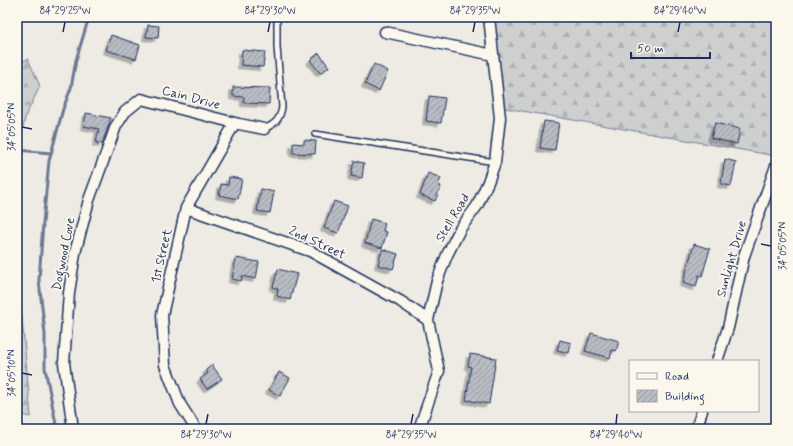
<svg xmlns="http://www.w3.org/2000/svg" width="793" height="446" viewBox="0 0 793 446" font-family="Mynerve,sans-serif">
<defs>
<pattern id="forest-firs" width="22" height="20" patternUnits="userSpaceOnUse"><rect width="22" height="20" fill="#cecfcf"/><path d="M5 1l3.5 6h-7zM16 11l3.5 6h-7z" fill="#b0b2b4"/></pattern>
<pattern id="building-hatch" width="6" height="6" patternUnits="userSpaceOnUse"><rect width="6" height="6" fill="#b9bcc3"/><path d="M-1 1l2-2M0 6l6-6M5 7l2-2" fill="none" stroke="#9699a2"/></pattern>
<filter id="shadow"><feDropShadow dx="-3.5" dy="3.5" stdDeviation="0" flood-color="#0004"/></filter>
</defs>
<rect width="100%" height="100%" fill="#eeebe4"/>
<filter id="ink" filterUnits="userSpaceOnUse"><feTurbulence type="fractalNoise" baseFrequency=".025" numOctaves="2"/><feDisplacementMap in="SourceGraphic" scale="8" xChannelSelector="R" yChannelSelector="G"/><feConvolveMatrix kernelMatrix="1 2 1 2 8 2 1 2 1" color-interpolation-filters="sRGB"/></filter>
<g filter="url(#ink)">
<path fill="url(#forest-firs)" stroke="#747f96" d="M 484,17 L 776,17 L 776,156 L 494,106 Z
M 28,59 L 40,86 L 26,115 L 17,151 L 17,63 Z
M 17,261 L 31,417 L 17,414 Z"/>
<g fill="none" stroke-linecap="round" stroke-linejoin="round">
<path stroke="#6d7892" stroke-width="3" d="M 17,150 L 51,153
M 57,429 L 45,368 L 45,334 L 39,280 L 43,223 L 49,161 L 63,109 L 71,88 L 76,60 L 89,17"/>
</g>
<path fill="url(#building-hatch)" stroke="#1b2f5e" filter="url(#shadow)" d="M 148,25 L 159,26 L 158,38 L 146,37 Z
M 111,35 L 140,45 L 136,59 L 106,50 Z
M 242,50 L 265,52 L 263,67 L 241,65 Z
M 319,53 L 329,67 L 320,73 L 310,60 Z
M 374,64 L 388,71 L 379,91 L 365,84 Z
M 233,87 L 270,88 L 269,104 L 244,103 L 244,97 L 233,96 Z
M 429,96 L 445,98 L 441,123 L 426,121 Z
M 86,113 L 111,118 L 102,144 L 96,143 L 99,129 L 84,126 Z
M 544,121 L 559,123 L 555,150 L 540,148 Z
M 715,123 L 740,129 L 737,144 L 711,138 Z
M 304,140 L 316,141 L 315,154 L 293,153 L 293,143 L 304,144 Z
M 725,159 L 736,162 L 731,186 L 721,184 Z
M 354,161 L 364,163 L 362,178 L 351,176 Z
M 428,173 L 441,178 L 438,185 L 441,186 L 435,201 L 420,195 Z
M 229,177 L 242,179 L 238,199 L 219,195 L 221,184 L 228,185 Z
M 261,189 L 274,192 L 270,213 L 257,211 Z
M 334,201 L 348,206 L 338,233 L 324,228 Z
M 371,219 L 385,223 L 383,231 L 387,232 L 382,248 L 365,243 Z
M 694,244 L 710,249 L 702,276 L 699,275 L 696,287 L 683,283 Z
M 382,249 L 398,254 L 393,269 L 378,265 Z
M 236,258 L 259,262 L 256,279 L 242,276 L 241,281 L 232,279 Z
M 278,269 L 297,274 L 290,300 L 277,296 L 278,289 L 273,287 Z
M 591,333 L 619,341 L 616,351 L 612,350 L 610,358 L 585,351 Z
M 560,340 L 571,343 L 569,353 L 557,350 Z
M 470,354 L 496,358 L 489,404 L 466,400 L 471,367 L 468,366 Z
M 212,365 L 222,379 L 207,389 L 200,379 L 208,373 L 206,370 Z
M 279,372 L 290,378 L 280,396 L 269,390 Z"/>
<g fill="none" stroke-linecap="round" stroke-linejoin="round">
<defs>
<path id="service" d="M 264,129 C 275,124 280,120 282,107 L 277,47 L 277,17
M 315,134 L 495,162"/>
<path id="minor" d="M 385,32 L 493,55
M 186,208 L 310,251 L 400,301 L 428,320
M 717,361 L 728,328 L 744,256 L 776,166
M 73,429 L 64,363 L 69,293 L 75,253 L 89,200 L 116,126 L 125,112 L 141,99 L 239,124 L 264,129
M 196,429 L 180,404 L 165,365 L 162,315 L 186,208 L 235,123
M 419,429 L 439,371 L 428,320 L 437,281 L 447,255 L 460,229 L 477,206 L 488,182 L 495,162 L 500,118 L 489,17
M 696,429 L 702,411"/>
</defs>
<use href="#service" stroke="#1b2f5e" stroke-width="8"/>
<use href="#minor" stroke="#1b2f5e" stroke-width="13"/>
<use href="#service" stroke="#fbf7ec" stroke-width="5"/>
<use href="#minor" stroke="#fbf7ec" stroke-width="10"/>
</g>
</g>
<path fill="none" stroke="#1b2f5e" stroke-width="1.5" d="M 63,32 L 65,22M 268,32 L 270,22M 473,32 L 475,22M 678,32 L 680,22M 22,127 L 32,129M 761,244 L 771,246M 22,373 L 32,375M 206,424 L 208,414M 411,424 L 413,414M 616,424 L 617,414"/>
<g text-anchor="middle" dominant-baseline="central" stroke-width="3.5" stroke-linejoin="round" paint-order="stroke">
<g font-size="13" fill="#1b2f5e" stroke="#fbf7ec">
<text transform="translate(191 98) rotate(15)">Cain Drive</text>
<text transform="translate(453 218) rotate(-59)">Stell Road</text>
<text transform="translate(317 243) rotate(25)">2nd Street</text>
<text transform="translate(64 254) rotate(-79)">Dogwood Cove</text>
<text transform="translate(162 256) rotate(-77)">1st Street</text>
<text transform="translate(732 259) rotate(-74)">Sunlight Drive</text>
</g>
</g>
<rect width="793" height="446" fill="none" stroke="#fbf7ec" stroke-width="44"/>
<rect x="629" y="360" width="130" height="52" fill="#fbf7ec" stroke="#a1a7b3"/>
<rect x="637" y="373" width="20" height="6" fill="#fbf7ec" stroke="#a1a7b3"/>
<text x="665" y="380" font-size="12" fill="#1b2f5e">Road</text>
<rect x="637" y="390" width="20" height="12" fill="url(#building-hatch)" stroke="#a1a7b3"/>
<text x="665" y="400" font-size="12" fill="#1b2f5e">Building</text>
<path d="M631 52v6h79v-6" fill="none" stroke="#1b2f5e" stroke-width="2"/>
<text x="637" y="52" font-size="12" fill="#1b2f5e" stroke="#fbf7ec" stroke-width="3" paint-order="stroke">50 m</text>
<rect x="22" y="22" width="749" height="402" fill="none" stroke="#1b2f5e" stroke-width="1.5"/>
<g font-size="10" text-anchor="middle" fill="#1b2f5e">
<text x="65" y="14">84°29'25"W</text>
<text x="270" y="14">84°29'30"W</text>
<text x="475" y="14">84°29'35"W</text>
<text x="680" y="14">84°29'40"W</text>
<text transform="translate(11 127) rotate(-90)" y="4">34°05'05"N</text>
<text transform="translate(782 246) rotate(-90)" y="4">34°05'05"N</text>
<text transform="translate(11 373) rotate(-90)" y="4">34°05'10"N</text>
<text x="206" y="438">84°29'30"W</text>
<text x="411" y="438">84°29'35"W</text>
<text x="616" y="438">84°29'40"W</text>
</g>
</svg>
